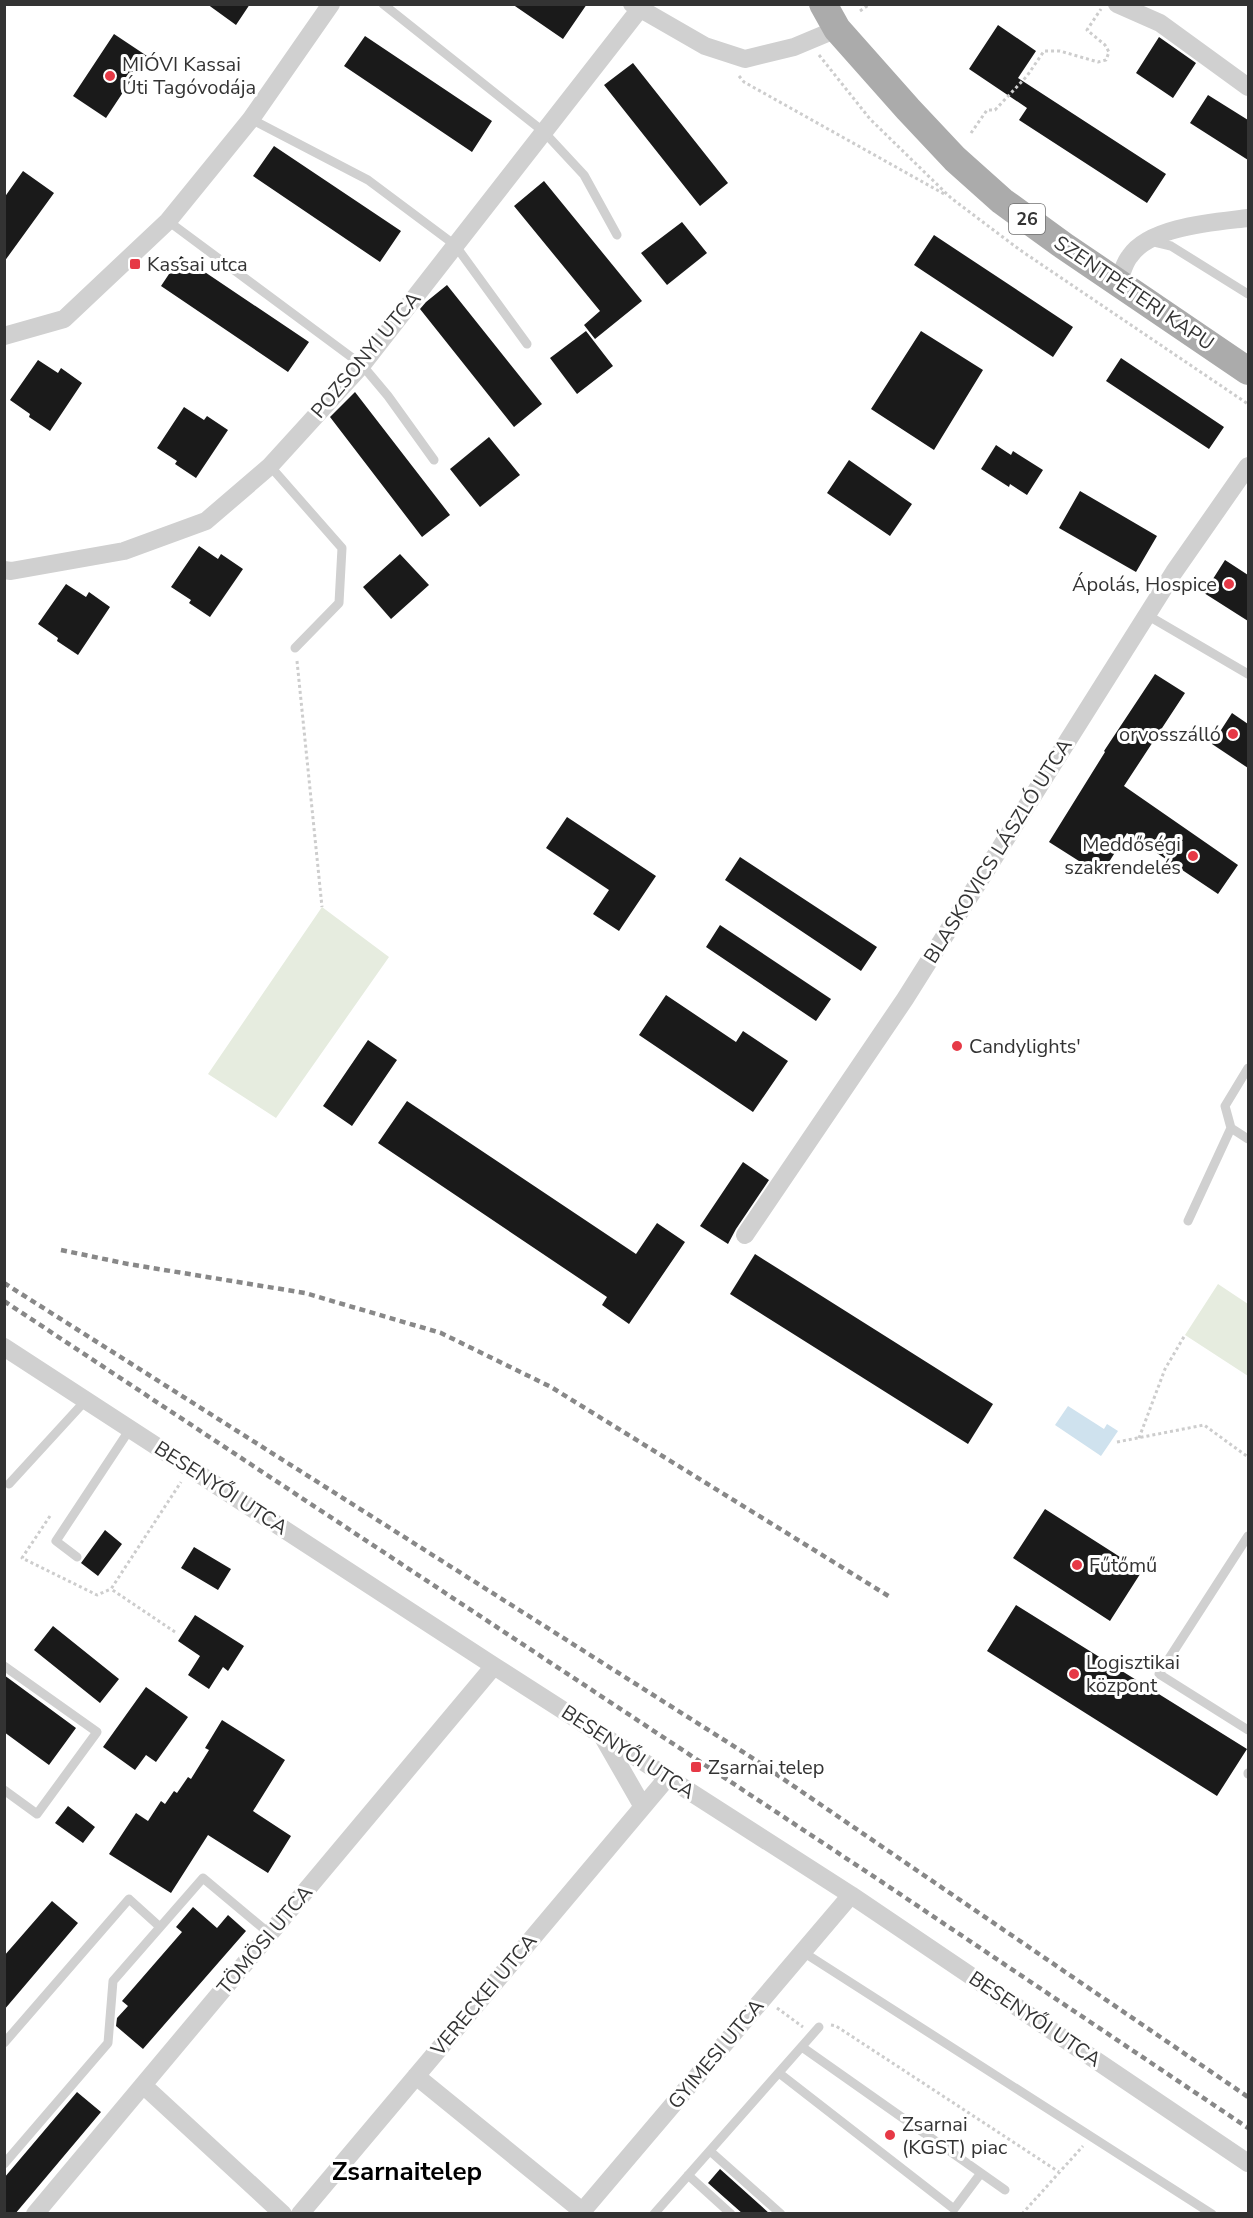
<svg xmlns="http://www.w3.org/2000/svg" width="1253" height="2218" viewBox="0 0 1253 2218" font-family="'Nunito Sans',sans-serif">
<rect width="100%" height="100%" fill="#fff"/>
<path fill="#e6ecdf" d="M 322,907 L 389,957 L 276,1118 L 208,1074 Z
M 1218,1284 L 1248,1304 L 1248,1376 L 1185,1335 Z"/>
<path fill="#cfe2ee" d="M 1068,1406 L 1104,1429 L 1107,1424 L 1118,1431 L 1101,1456 L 1055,1425 Z"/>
<path fill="#1a1a1a" d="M 207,4 L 250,4 L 236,25 Z
M 512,4 L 587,4 L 563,39 Z
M 998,25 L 1036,51 L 1018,78 L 1166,174 L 1147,203 L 1019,120 L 1027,108 L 969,69 Z
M 114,34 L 147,56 L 106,118 L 73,96 Z
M 365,36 L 492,121 L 472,152 L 344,66 Z
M 1159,37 L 1196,63 L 1173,98 L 1136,73 Z
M 633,63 L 728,183 L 700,206 L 604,85 Z
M 1208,95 L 1248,120 L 1248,160 L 1190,123 Z
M 274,146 L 401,231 L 380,262 L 253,176 Z
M 23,171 L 54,193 L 4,262 L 4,198 Z
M 544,181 L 642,301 L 595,339 L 584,325 L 600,311 L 514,206 Z
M 682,222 L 707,253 L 667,285 L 641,253 Z
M 934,235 L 1073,327 L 1053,357 L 914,265 Z
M 181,256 L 309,342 L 288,372 L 161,286 Z
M 447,285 L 542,404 L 514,427 L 420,309 L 426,302 Z
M 586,331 L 613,366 L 577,394 L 550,358 Z
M 921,331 L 983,370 L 934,450 L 871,409 Z
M 1121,358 L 1224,427 L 1209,449 L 1106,381 Z
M 38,360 L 58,373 L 61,368 L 82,383 L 50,431 L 29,417 L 30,414 L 10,400 Z
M 355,392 L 450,515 L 422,537 L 330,417 Z
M 184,407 L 204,420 L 207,416 L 228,430 L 196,478 L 175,464 L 177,461 L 157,448 Z
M 489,437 L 520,475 L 480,507 L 450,469 Z
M 996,445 L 1011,455 L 1013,451 L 1043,470 L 1027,495 L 1010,484 L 1009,487 L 981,469 Z
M 849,460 L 912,504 L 890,536 L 827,493 Z
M 1080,491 L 1157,536 L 1136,572 L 1059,528 Z
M 199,546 L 218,559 L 221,554 L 243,569 L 210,617 L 189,603 L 191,600 L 171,587 Z
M 400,554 L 429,585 L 391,619 L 363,587 Z
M 1225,560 L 1248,575 L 1248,621 L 1204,593 Z
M 66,584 L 86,597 L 89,592 L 110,607 L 78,655 L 57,641 L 58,638 L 38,624 Z
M 1155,674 L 1185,693 L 1124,786 L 1238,865 L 1218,894 L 1127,833 L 1101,875 L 1049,842 L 1105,752 L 1104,751 Z
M 1232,713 L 1248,724 L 1248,768 L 1212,744 Z
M 567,817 L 656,876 L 619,931 L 593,914 L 609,890 L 546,848 Z
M 740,857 L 877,947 L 861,971 L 725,880 Z
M 720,925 L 831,999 L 816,1021 L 706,947 Z
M 666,995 L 736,1042 L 743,1031 L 788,1061 L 753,1112 L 639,1035 Z
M 368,1040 L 397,1060 L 352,1126 L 323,1106 Z
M 407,1101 L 636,1254 L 657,1223 L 685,1242 L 629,1324 L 602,1305 L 607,1297 L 378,1143 Z
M 743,1162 L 769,1180 L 736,1229 L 728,1244 L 700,1226 Z
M 755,1254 L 993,1404 L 968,1444 L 730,1294 Z
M 1045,1509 L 1142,1571 L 1110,1621 L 1013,1558 Z
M 105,1530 L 122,1544 L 98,1576 L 81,1563 Z
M 194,1547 L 231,1569 L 218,1590 L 181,1568 Z
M 1016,1605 L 1247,1749 L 1217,1796 L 987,1651 Z
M 195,1615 L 244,1646 L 228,1671 L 223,1667 L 209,1689 L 188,1675 L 200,1656 L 178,1641 Z
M 53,1626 L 119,1679 L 100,1703 L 34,1650 Z
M 4,1675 L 76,1728 L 49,1765 L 4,1732 Z
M 146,1687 L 188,1717 L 156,1762 L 146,1755 L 135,1770 L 103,1747 Z
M 222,1720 L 285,1760 L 253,1811 L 291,1836 L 268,1873 L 208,1835 L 171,1893 L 109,1854 L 136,1813 L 148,1821 L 161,1801 L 165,1804 L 174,1791 L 177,1793 L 188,1777 L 191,1779 L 209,1750 L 205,1748 Z
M 68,1806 L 95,1827 L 83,1843 L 55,1823 Z
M 52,1901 L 78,1923 L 4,2010 L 4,1956 Z
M 193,1907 L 217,1928 L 228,1915 L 246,1931 L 143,2049 L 116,2026 L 117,2018 L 128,2006 L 122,2001 L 182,1932 L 176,1927 Z
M 77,2092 L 101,2112 L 15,2214 L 4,2214 L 4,2178 Z
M 720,2169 L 770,2214 L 743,2214 L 708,2183 Z"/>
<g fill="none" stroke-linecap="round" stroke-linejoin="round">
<path stroke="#cdcdcd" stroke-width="3" stroke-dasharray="3 3" stroke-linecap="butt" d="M 860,11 L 870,4
M 819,55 L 870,119 L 951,198 L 1020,250 L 1248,404
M 739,76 L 744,82 L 946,195
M 971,133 L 987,110 L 995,110 L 1027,76 L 1044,51 L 1060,51 L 1098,62 L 1106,60 L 1109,52 L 1105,45 L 1087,30 L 1101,9
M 297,661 L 322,907
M 1139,1438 L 1165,1369 L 1185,1335
M 1117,1442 L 1204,1425 L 1248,1457
M 50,1516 L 22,1558 L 97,1595 L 111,1589
M 175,1632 L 111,1589 L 181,1482
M 777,2008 L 803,2027
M 831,2025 L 836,2026 L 1059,2172
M 1022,2214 L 1083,2146"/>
<path stroke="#d0d0d0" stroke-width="9" d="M 383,4 L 544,132 L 584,175 L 617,235
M 251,119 L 368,180 L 455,245 L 527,344
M 168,221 L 362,365 L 388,396 L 434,460
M 1150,241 L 1171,246 L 1248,294
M 270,466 L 342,548 L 339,603 L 295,648
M 1147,615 L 1248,674
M 1248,1068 L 1225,1106 L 1231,1128 L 1248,1139
M 1188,1221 L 1231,1128
M 9,1484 L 86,1400
M 1248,1536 L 1159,1674 L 1248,1730
M 77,1557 L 56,1541 L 130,1429
M 4,1666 L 97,1732 L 37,1814 L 4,1790
M 1248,1773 L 1248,1774
M 803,1952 L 1212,2214
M 4,2043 L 129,1899 L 160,1927
M 802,2047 L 1005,2190
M 779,2073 L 954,2209 L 981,2173
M 710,2151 L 781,2214
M 4,2164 L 108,2043 L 113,1981 L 203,1878 L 270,1934
M 688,2175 L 731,2214
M 654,2214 L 819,2027"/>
<path stroke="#d0d0d0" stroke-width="18" d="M 632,4 L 705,46 L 745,59 L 794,47 L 837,29
M 1117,4 L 1160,23 L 1248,87
M 1118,282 C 1122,274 1124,263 1130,256 C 1150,226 1216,222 1248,218
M 4,336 L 64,319 L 168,221 L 251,119 L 331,4
M 4,570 L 11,571 L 124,551 L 206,521 L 270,466 L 362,365 L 639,10
M 745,1235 L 905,999 L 1174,572 L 1248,466
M 4,1347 L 494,1666 L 851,1895 L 1248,2163
M 604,1739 L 643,1807
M 416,2076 L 582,2211
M 143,2085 L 283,2214
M 35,2214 L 494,1666
M 300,2214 L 668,1777
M 580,2214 L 851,1895"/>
<path stroke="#ababab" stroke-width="28" d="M 823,4 L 837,29 L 908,109 L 955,159 L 1002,201 L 1064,246 L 1248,371"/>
<path stroke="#888" stroke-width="4.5" stroke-dasharray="6 4.5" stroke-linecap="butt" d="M 61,1250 L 128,1264 L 305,1293 L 441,1333 L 551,1387 L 890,1597
M 4,1283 L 754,1759 L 1248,2097
M 4,1301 L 882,1882 L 1248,2128"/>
</g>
<g fill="#e63946" stroke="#fff" stroke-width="2">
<circle cx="110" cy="76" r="6"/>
<rect x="129" y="258" width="12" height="12" rx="3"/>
<circle cx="1229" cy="584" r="6"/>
<circle cx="1233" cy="734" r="6"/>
<circle cx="1193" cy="856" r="6"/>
<circle cx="957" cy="1046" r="6"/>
<circle cx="1077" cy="1565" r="6"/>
<circle cx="1074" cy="1674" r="6"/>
<rect x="690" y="1761" width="12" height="12" rx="3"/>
<circle cx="890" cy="2135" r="6"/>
</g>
<g text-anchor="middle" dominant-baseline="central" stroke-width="6" stroke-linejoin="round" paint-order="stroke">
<rect fill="#fff" stroke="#707070" stroke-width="1.5" x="1009" y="204" width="36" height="30" rx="4.5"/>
<g font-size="18" font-weight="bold" fill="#333">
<text x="1027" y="219">26</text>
</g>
<g font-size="20" fill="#333" stroke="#fff" text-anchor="start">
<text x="122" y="64">MIÓVI Kassai<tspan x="122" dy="23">Úti Tagóvodája</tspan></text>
<text x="147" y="264">Kassai utca</text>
<text x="1217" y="584" text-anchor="end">Ápolás, Hospice</text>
<text x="1221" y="734" text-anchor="end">orvosszálló</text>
<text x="1181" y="844" text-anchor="end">Meddőségi<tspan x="1181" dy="23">szakrendelés</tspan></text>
<text x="969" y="1046">Candylights'</text>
<text x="1089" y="1565">Fűtőmű</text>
<text x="1086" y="1662">Logisztikai<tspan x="1086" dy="23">központ</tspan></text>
<text x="708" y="1767">Zsarnai telep</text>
<text x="902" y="2124">Zsarnai<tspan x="902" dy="23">(KGST) piac</tspan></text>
</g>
<g font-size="20" fill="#333" stroke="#fff">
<text transform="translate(1134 293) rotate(34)">SZENTPÉTERI KAPU</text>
<text transform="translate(366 355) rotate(-50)">POZSONYI UTCA</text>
<text transform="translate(998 851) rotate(-58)">BLASKOVICS LÁSZLÓ UTCA</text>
<text transform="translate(221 1488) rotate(33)">BESENYŐI UTCA</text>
<text transform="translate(628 1752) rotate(33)">BESENYŐI UTCA</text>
<text transform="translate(265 1940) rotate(-50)">TÖMÖSI UTCA</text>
<text transform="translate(484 1995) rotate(-50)">VERECKEI UTCA</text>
<text transform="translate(1035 2019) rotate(34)">BESENYŐI UTCA</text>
<text transform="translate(716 2054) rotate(-50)">GYIMESI UTCA</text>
</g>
<g font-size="26" font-weight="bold" fill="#000" stroke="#fff">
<text x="407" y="2171">Zsarnaitelep</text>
</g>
</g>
<rect width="1253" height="2218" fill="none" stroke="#333333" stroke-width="12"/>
</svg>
